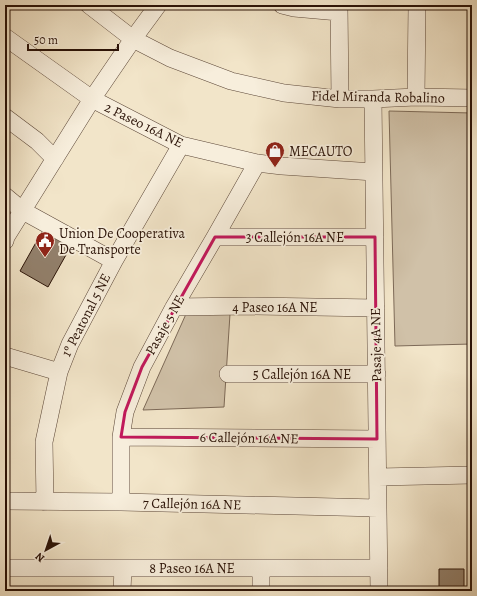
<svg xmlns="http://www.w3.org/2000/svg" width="477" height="596" viewBox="0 0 477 596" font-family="Alegreya,serif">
<rect width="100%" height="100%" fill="#f2e5c9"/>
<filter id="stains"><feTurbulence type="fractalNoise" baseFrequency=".005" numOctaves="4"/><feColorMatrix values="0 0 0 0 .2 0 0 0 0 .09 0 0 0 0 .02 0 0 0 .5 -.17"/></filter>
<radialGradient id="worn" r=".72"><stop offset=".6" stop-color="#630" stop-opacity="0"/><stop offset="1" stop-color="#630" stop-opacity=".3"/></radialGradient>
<path fill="#d0c1a8" stroke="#7d6a58" d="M 389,111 L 472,113 L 472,344 L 395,346 Z
M 186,314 L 230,314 L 224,407 L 143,410 Z"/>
<path fill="#92806c" stroke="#2a1207" d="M 43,230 L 71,246 L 48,287 L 20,271 Z
M 439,569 L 464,569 L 464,591 L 439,591 Z"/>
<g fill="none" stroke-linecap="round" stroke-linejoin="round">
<defs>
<path id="minor" d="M 89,5 L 133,39 L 170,58 L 231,81 L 284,93 L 340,99 L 373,99 L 416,97 L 472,98
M 282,5 L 294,8 L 339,12
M 339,5 L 340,99
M 5,37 L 92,99 L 181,145 L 257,163 L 282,166 L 374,172
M 416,97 L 417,5
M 373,99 L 379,591
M 5,117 L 37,141 L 55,159
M 5,196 L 23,211 L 114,261
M 215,237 L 375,237
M 5,241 L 6,237 L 92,99 L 133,39 L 158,5
M 174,307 L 248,306 L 376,308
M 5,356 L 59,372
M 228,374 L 377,374
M 121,437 L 377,439
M 378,477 L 472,475
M 5,501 L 121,502 L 378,508
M 45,502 L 44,442 L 59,372 L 70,344 L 114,261 L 181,145
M 121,502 L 121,437 L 125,412 L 142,367 L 174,307 L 215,237 L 257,163
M 5,568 L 379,568
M 122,591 L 123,568
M 261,591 L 261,568"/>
</defs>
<use href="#minor" stroke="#5c4738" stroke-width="18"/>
<use href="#minor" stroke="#f7eedc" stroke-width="17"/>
</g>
<path fill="none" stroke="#c2185b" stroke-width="3" stroke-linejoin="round" d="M 215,237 L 375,237 L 377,439 L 121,437 L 125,412 L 142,367 Z"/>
<defs>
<symbol id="shop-pin" viewBox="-11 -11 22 30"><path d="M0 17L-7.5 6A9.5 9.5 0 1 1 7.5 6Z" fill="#8f2418" stroke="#f7eedc"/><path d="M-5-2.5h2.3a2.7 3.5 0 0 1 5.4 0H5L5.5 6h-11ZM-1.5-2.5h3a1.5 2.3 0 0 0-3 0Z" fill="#fff"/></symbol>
<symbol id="civic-pin" viewBox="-11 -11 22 30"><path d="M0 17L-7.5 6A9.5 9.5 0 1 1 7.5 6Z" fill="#8f2418" stroke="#f7eedc"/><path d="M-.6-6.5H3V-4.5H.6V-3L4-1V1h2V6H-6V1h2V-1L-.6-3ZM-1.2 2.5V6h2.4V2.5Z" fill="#fff"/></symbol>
</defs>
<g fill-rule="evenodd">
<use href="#shop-pin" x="264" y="140" width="22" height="30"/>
<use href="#civic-pin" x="34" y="230" width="22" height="30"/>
</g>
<g text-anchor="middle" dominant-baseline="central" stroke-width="3.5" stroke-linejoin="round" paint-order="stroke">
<g font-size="14" fill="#2a1207" stroke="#f7eedc">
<text transform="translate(378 97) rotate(1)">Fidel Miranda Robalino</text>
<text transform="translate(144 125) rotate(26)">2 Paseo 16A NE</text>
<text x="295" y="237">3 Callejón 16A NE</text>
<text x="275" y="307">4 Paseo 16A NE</text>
<text transform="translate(86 315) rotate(-63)">1º Peatonal 5 NE</text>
<text transform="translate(165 325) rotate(-61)">Pasaje 5 NE</text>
<text transform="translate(376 345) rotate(-91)">Pasaje 4A NE</text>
<text x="302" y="374">5 Callejón 16A NE</text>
<text transform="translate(249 438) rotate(1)">6 Callejón 16A NE</text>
<text transform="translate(192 504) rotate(1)">7 Callejón 16A NE</text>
<text x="192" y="568">8 Paseo 16A NE</text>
</g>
<g font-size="14" fill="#2a1207" stroke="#f7eedc" text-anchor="start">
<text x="289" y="151">MECAUTO</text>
<text x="59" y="233">Union De Cooperativa<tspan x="59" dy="16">De Transporte</tspan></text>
</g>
</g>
<rect width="477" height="596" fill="none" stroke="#f2e5c9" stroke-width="20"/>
<rect x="6" y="6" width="465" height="584" fill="none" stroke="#2a1207" stroke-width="2"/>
<rect x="10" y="10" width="457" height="576" fill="none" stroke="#2a1207"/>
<g transform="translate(46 550) rotate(220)" stroke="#f7eedc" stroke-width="3" paint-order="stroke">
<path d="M0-3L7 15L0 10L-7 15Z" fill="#2a1207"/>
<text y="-6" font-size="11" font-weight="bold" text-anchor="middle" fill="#2a1207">N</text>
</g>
<path d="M28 44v6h90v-6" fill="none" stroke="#2a1207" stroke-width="2"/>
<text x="34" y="44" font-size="12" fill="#2a1207" stroke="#f7eedc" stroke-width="3" paint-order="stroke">50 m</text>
<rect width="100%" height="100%" filter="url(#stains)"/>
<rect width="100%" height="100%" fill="url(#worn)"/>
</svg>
